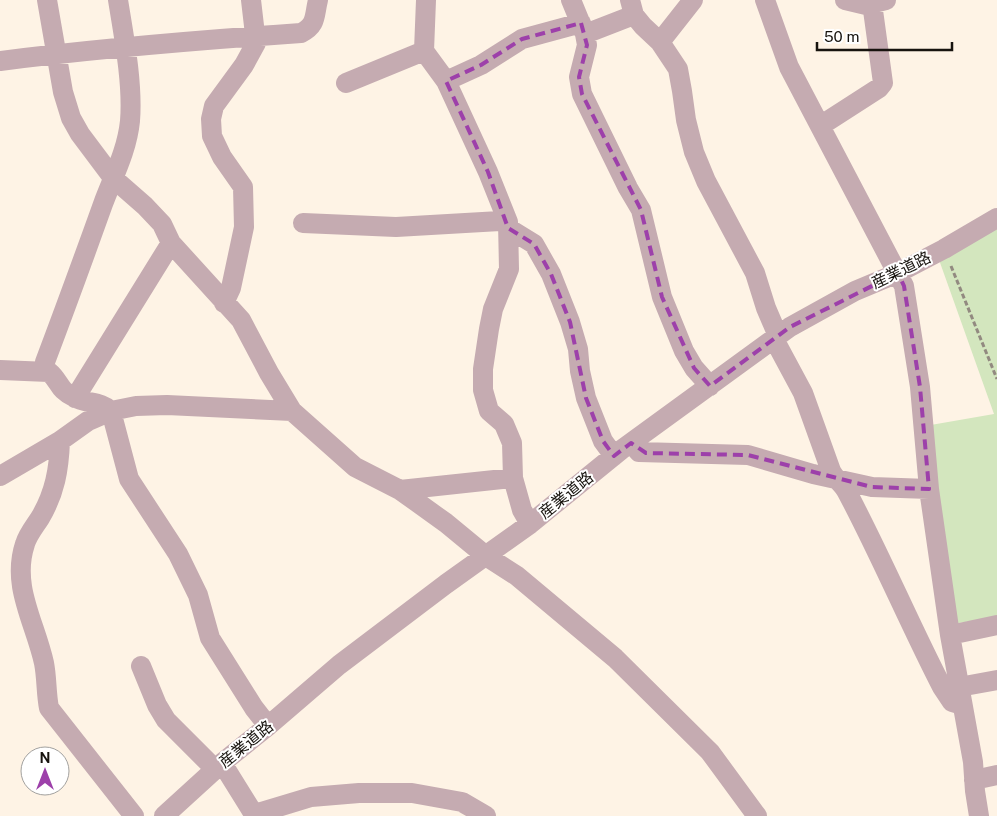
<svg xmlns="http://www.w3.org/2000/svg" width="997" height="816" viewBox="0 0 997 816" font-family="'Public Sans','Noto Sans JP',sans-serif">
<rect width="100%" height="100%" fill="#fef3e5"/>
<path fill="#d3e6be" d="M 997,224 L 997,617 L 946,625 L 925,426 L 994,414 L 938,257 Z"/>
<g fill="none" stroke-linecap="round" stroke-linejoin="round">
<path stroke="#928a80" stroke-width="3" stroke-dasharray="5 2.5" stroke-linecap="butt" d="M 951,266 L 997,379"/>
<path stroke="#c5abb1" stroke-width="20" d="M 47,0 L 63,92 L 71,118 L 80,134 L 113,178 L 145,206 L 162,224 L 171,243 L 241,320 L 269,373 L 292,411
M 426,0 L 424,51 L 446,81 L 488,172 L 508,222 L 509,269 L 493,309 L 489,329 L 483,369 L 483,390 L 489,411 L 504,424 L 512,443 L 513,478 L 522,510 L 530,524
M 571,0 L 585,34 L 634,15
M 630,0 L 634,15 L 643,26 L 660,42 L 678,69 L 682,91 L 686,120 L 694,152 L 706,181 L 755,273 L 766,308 L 778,336
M 765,0 L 789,67 L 904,286 L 920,387 L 929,489 L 950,635 L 973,762 L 975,791 L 979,816
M 845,0 L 866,5 L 886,0
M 585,34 L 587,45 L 579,77 L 582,94 L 628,188 L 641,210 L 662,297 L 684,351 L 694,368 L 710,386
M 660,42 L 693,0
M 0,61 C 100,48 200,40 301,33 C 317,25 314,16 318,0
M 446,81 L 481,65 L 522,39 L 581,23
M 346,83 L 424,51
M 820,126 L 879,88 L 883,83 L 872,3
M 303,223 L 396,227 L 500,221 L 506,218
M 508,228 L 534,244 L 551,274 L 570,322 L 578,349 L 580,371 L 586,398 L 603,441 L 614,456
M 224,303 L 231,288 L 244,227 L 243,187 L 222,157 L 212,136 L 211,119 L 214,106 L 244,65 L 256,43 L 251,0
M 774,339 L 803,393 L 831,471 C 835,479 843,484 847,492 C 881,556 909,623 942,687 L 952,702 L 962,705
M 0,370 L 49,372 C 60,381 58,390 74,397 C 86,404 101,401 111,411 L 129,479 L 178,554 L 198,595 L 210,638 L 254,708 L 268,726
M 44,372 L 45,362 C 65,309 84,257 103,204 C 113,177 127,151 130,121 C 133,84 124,37 118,0
M 75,398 L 171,243
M 60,441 C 59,469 55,493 40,518 C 35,526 28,534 25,544 C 11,586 35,622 44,663 C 47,678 46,693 49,708 L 134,816
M 631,443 L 639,452 L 748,455 L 813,474 L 872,487 L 929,489
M 0,476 L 60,441 L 88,421 L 111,411 L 136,406 L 167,405 L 292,411 L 355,467 L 400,490 L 446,523 L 486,556 L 517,576 L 615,658 L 710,752 L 757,816
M 400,490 L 513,478
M 950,635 L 997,625
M 141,666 L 157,705 L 166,720 L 215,769
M 959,687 L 997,680
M 222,763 L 255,816
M 974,780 L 997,775
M 255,814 L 311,797 L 359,793 L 412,793 L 462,802 L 486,816
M 164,816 L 222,763 L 268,726 L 339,665 L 446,584 L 530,524 L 621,450 L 790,327 L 855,291 L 898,273 L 944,249 L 997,218"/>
</g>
<path fill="none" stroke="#9d40aa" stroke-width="4" stroke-dasharray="10 6" stroke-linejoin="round" d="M 581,23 L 587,45 L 579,77 L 582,94 L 641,210 L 662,297 L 694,368 L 710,386 L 790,327 L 898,273 L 904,286 L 920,387 L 929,489 L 872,487 L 748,455 L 646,453 L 631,443 L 614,456 L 603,441 L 586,398 L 570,322 L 551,274 L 534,244 L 508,228 L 488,172 L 446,81 L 481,65 L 522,39 Z"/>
<g text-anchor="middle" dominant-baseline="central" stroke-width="4" stroke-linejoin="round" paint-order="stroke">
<g font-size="16" fill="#17130e" stroke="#fff">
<text transform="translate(901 270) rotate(-26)">産業道路</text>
<text transform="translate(566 495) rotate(-39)">産業道路</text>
<text transform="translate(246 744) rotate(-39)">産業道路</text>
</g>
</g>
<g transform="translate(45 771)"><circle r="24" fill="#ffffff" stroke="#a2a19f"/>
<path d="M0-4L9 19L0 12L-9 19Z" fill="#9d40aa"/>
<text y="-8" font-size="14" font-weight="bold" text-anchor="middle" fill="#17130e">N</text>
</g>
<path d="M817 42v8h135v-8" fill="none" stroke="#17130e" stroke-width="2.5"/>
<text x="824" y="42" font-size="15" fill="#17130e" stroke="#ffffff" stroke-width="4" paint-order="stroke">50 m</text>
</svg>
